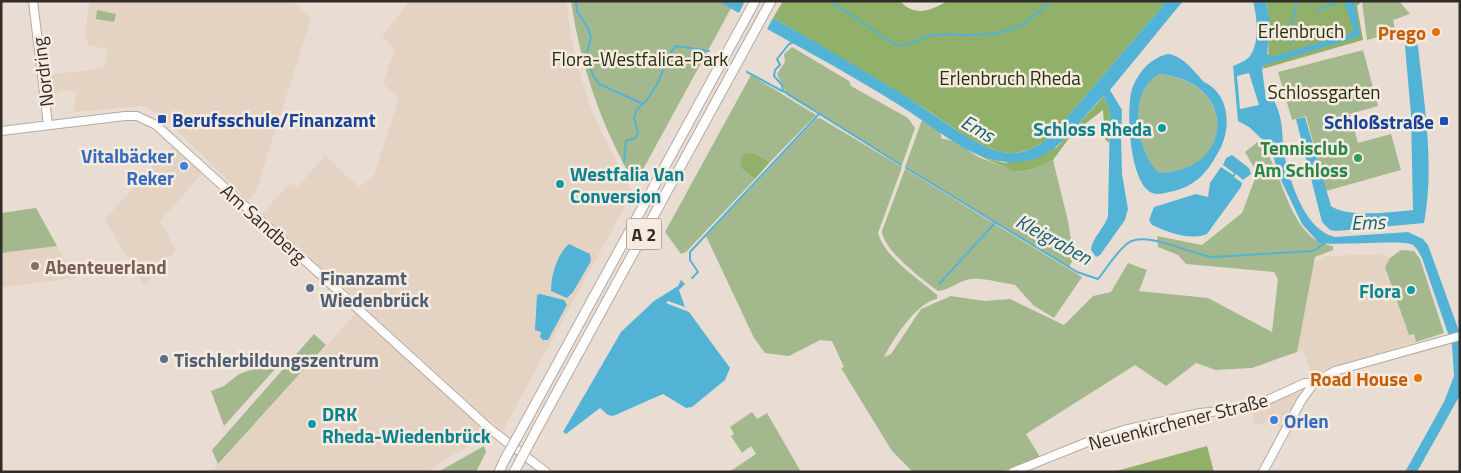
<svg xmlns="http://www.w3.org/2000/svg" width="1461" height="473" viewBox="0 0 1461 473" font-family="'Titillium Web',sans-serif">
<rect width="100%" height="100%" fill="#e9ddd3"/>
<path fill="#e4d2c2" d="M 90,1 L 292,1 L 309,16 L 310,22 L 255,194 L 248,200 L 162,116 L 143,106 L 73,112 L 77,92 L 64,90 L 51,94 L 49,75 L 104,68 L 108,49 L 88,45 L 85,31 Z
M 409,1 L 566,1 L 571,37 L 582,82 L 594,117 L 632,193 L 502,432 L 262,214 L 290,183 L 297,187 L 325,156 L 359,187 L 373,178 L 399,99 L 383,84 L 395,49 L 382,37 Z
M 173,145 L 203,173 L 160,221 L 176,250 L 144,286 L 105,219 Z
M 57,246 L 76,278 L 2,287 L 1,253 Z
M 1384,254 L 1390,258 L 1385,267 L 1409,335 L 1413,334 L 1416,342 L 1312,374 L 1303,350 L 1297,352 L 1313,264 L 1327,256 Z
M 356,313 L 492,436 L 472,444 L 444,460 L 428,472 L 195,472 L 213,470 Z
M 1299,392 L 1301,393 L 1281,428 L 1267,421 L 1256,426 L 1252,411 Z"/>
<path fill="#a4b88d" d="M 571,1 L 735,1 L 635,184 C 601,126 581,67 571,1 Z
M 1362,1 L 1399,1 L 1410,14 L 1393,20 L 1396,32 L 1367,40 Z
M 97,10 L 116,14 L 114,22 L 96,19 Z
M 792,47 L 849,81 L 851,86 L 908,118 L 915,128 L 902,165 L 787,95 L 777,74 L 785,62 L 784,54 Z
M 1363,50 L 1378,106 L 1350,114 L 1358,143 L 1391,134 L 1401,170 L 1326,191 L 1306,116 L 1292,120 L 1278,72 Z
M 1160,74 C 1241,84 1232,173 1159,174 C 1136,152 1127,90 1160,74 Z
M 751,75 L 816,115 L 770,162 L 756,154 L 742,169 L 755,179 L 686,252 L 681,254 L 665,232 Z
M 820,118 L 902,167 L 878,233 C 885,258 918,278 937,295 L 937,299 C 917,302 893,339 884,357 L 891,354 L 921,309 L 951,296 L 985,301 L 1010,299 L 1064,325 L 1093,296 L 1111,292 L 1128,263 L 1147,270 L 1139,291 L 1208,298 L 1272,332 L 1278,279 L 1274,272 L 1186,264 L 1178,255 L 1158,247 L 1157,236 L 1202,245 L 1242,213 L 1257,173 L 1245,152 L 1259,141 C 1284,169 1288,241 1333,246 L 1333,250 L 1315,257 L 1297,352 L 1252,368 L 1216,370 L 1196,363 L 1166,386 L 1135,365 L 1026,434 L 1040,457 L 1002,472 L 913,472 L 892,451 L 841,368 L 844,367 L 832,341 L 820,340 L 789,356 L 765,353 L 754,338 L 706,236 L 816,119 Z
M 922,120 L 940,132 L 942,139 C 957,139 967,151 981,158 C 993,163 1003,165 1014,172 L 1033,169 L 1053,160 L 1068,221 L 1074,258 L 1069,267 L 905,167 Z
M 905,169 L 1082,277 L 1054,318 L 1033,305 L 1015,285 C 1002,283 985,278 971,279 C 958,281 950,290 938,291 C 923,280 883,250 882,231 Z
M 36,208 L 57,246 L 1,253 L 1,213 Z
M 1401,250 L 1414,251 L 1420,259 L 1444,333 L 1416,342 L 1414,334 L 1409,335 L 1385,267 L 1390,258 Z
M 314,334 L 326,345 L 218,464 L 212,450 Z
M 285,358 L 224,426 L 211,391 L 224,386 L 239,374 Z
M 752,412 L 757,419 L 767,413 L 801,472 L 729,472 L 756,454 L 751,446 L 742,453 L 731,436 L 734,434 L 730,427 Z
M 484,446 L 486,452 L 476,472 L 438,472 Z"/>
<path fill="#91b069" d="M 783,1 L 900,1 C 914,17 931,11 947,1 L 1167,1 L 1051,136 C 1037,148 1020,156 1002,152 C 975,146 942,119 919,105 C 871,75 822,47 773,18 Z
M 1266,1 L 1362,1 L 1357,6 L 1363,40 L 1262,69 L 1264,65 L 1268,63 C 1268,42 1272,23 1266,1 Z
M 1104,96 L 1110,111 L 1109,143 L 1105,139 L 1103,110 L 1072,134 L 1053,160 L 1033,169 L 1014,172 C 1000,163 985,161 972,150 L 989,159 L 1005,163 L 1057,147 Z
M 746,153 L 756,154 L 770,162 L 755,179 L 742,169 L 740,160 Z
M 1207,446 L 1214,472 L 1113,472 Z"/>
<path fill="#53b3d6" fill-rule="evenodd" d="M 718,1 L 742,1 C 799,32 855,65 910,99 C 934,114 976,147 1002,152 C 1021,156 1037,148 1051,136 L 1167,1 L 1183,1 L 1110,90 L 1122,110 L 1121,136 L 1122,174 L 1128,209 L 1125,220 L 1100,255 L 1096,257 L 1091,250 C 1092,237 1105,228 1108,216 L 1110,111 L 1104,96 C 1081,117 1063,151 1031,160 C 1017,163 1003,163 990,159 C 961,151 925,121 899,105 C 840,68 778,36 718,1 Z
M 1253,1 L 1266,1 L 1271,27 L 1267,54 L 1271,57 L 1352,33 L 1353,29 L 1344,1 L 1354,1 L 1360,34 L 1358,37 L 1264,65 L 1262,68 L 1266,100 L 1273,98 C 1286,124 1280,137 1286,162 C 1292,188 1307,231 1335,237 L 1408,232 L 1423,239 L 1428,245 L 1460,334 L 1460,395 L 1417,472 L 1405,472 L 1444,402 L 1454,376 L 1452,345 L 1422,258 C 1419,253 1417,248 1413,245 C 1403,239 1338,246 1319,243 L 1302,224 L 1280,178 L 1272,153 L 1266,143 L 1249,127 L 1238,121 L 1233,66 C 1238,64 1247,60 1250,56 C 1260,42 1257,16 1253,1 ZM 1249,73 L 1259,105 L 1240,109 L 1237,76 Z
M 1413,40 L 1418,46 C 1424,104 1435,165 1424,223 L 1337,231 L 1330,230 L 1322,222 L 1296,119 L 1305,117 L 1331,206 C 1348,218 1392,212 1413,210 L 1411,115 L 1405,46 L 1406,43 Z
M 1168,54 C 1183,56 1193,70 1203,81 C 1206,84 1209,84 1212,87 C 1230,101 1230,131 1220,149 C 1209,170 1198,185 1174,191 C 1167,192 1159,196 1152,193 C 1129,184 1125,105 1133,86 C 1140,70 1151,58 1168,54 ZM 1160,74 C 1241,83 1232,173 1159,173 C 1136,152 1127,90 1160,74 Z
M 1232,155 L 1249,168 L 1251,174 L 1243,180 L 1236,174 L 1234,177 L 1242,183 L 1241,187 L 1207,234 C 1189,241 1168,232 1152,225 L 1149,220 L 1154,207 L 1196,194 L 1208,197 L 1210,183 L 1221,167 L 1233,175 L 1234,173 L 1223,165 L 1226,158 Z
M 569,244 L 590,254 L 591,261 L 573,292 L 567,298 L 551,291 C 551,276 557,254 569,244 Z
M 681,280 L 685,284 L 679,290 L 685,307 L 668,301 L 666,303 L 689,312 L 730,368 L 725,380 L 692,407 L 686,408 L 663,394 L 613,416 L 608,415 L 600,408 L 566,434 L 563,432 L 621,332 L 654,301 L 678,286 Z
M 540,294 L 564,300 L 567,305 L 548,340 L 543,340 L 540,337 L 541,332 L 535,330 L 537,295 Z"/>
<path fill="#e9ddd3" d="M 745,1 L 774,16 L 766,31 L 738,15 Z"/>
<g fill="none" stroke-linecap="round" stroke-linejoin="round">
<path stroke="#53b3d6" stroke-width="2" d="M 576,1 L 577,11 L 588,28 L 591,37 L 586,57 L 593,75 L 599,84 L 641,103
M 830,1 L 896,45 C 910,47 916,39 929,36 C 940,33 953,35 964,35 C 1003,36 1023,30 1050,1
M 1311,2 L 1312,1
M 1316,11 L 1340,1
M 795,42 L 789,44 L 777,59 L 780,65 L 775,70 L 774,76 L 782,85 L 783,91 L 901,165
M 1291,43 L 1289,36 L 1297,1
M 747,72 L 782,91
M 624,162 L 626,141 L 635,138 L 638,133 L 634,117 L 637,109 L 647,100 L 657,84 L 673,49 L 676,46 L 709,51
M 906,168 L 1077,272 L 1098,279 C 1107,268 1116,252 1128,243 C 1145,230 1190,254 1212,257 L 1313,251 L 1327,242
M 692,278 L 698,272 L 690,260 L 690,252 L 818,115
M 939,284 L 995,223"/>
<defs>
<path id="major" d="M 33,1 L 48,125
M 1,131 L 125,116 L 137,116 L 156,125 L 490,429 L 546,472
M 1013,472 L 1090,441 L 1124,430 L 1200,413 L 1250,408 L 1305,383 L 1314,383
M 1263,472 L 1301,401 L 1314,383 L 1335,371 L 1460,336"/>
<path id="highway" d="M 525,423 L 755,1
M 537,429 L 771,1
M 499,472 L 504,461"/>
</defs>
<use href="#major" stroke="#b5aaa0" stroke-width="10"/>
<use href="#highway" stroke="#b5aaa0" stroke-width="11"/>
<use href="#major" stroke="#fff" stroke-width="8"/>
<use href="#highway" stroke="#fff" stroke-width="9"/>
<defs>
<path id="highway-bridge" d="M 504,461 L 525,423
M 514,472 L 537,429"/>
</defs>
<use href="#highway-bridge" stroke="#b5aaa0" stroke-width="11" stroke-linecap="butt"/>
<use href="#highway-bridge" stroke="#fff" stroke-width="9"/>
</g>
<g fill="#e8710a" stroke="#f7ebe0" stroke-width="2">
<circle cx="1436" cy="32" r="5"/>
<circle cx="1418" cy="378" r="5"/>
</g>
<g fill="#1a4fb4" stroke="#f7ebe0" stroke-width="2">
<rect x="157" y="114" width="10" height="10" rx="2.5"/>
<rect x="1439" y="116" width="10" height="10" rx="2.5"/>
</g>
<g fill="#0f9aa8" stroke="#f7ebe0" stroke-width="2">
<circle cx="1162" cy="128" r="5"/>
<circle cx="560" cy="184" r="5"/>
<circle cx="1411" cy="290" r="5"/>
<circle cx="312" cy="424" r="5"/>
</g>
<circle fill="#2e9e5b" stroke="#f7ebe0" stroke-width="2" cx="1358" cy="158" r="5"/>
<g fill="#3f7fe0" stroke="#f7ebe0" stroke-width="2">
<circle cx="184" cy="166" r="5"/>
<circle cx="1274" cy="420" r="5"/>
</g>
<circle fill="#8d6e63" stroke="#f7ebe0" stroke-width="2" cx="35" cy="266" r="5"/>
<g fill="#5c6f8a" stroke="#f7ebe0" stroke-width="2">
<circle cx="310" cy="288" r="5"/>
<circle cx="164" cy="359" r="5"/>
</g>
<g text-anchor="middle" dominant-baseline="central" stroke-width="5" stroke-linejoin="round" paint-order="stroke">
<rect fill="#f7ebe0" stroke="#6c6560" stroke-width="1" x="626.5" y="218.5" width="35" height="31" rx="4"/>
<g font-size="18" font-weight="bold" fill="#312c29">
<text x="644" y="234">A 2</text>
</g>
<g font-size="19" fill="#222f10" stroke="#f7ebe0">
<text x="1301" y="30">Erlenbruch</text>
<text x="640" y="58">Flora-Westfalica-Park</text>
<text x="1010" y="77">Erlenbruch Rheda</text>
<text x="1324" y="91">Schlossgarten</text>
</g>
<g font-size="19" font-weight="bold" fill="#c56008" stroke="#f7ebe0" text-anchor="end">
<text x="1426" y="32">Prego</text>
<text x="1408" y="378">Road House</text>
</g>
<g font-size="19" fill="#312c29" stroke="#f7ebe0">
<text transform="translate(42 72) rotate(-97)">Nordring</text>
<text transform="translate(264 223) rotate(42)">Am Sandberg</text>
<text transform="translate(1178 421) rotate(-14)">Neuenkirchener Straße</text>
</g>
<g font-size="19" font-weight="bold" fill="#164399" stroke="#f7ebe0" text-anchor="start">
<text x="172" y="119">Berufsschule/Finanzamt</text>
<text x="1434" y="121" text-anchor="end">Schloßstraße</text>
</g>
<g font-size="19" font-weight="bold" fill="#0d838f" stroke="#f7ebe0" text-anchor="end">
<text x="1152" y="128">Schloss Rheda</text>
<text x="570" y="173" text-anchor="start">Westfalia Van<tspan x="570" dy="22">Conversion</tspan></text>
<text x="1401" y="290">Flora</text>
<text x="322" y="413" text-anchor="start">DRK<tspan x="322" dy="22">Rheda-Wiedenbrück</tspan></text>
</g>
<g font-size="19" font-weight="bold" fill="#27864d" stroke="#f7ebe0" text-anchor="end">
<text x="1348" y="147">Tennisclub<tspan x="1348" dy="22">Am Schloss</tspan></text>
</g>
<g font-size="19" font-weight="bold" fill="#366cbe" stroke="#f7ebe0" text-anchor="end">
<text x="174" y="155">Vitalbäcker<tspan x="174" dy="22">Reker</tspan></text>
<text x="1284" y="420" text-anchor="start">Orlen</text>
</g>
<g font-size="19" font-weight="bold" fill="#785e54" stroke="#f7ebe0" text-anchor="start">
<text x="45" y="266">Abenteuerland</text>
</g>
<g font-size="19" font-weight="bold" fill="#4e5e75" stroke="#f7ebe0" text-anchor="start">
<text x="320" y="277">Finanzamt<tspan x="320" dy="22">Wiedenbrück</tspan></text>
<text x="174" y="359">Tischlerbildungszentrum</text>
</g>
<g font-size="20" font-style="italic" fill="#105e77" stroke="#f7ebe0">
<text transform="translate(978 128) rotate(30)">Ems</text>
<text transform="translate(1368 222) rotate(-2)">Ems</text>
<text transform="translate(1054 239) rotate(29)">Kleigraben</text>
</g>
</g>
<rect width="1461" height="473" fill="none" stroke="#312c29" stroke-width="5"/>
</svg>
